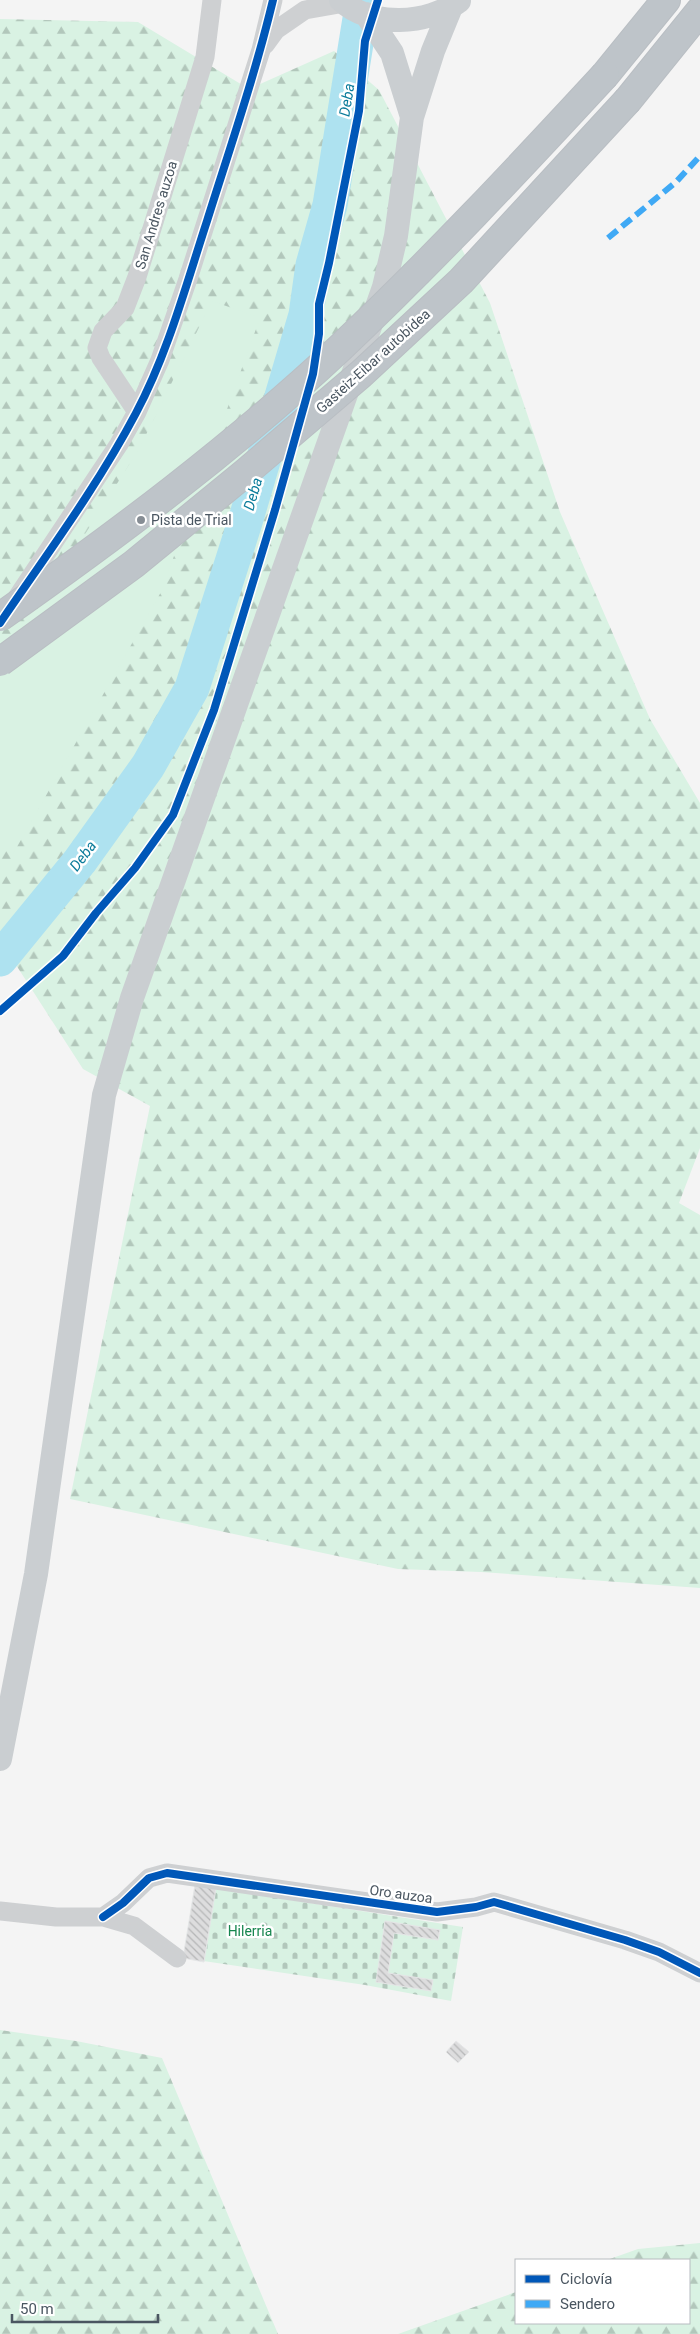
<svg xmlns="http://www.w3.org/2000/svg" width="700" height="2334" viewBox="0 0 700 2334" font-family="Roboto,sans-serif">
<defs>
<pattern id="forest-firs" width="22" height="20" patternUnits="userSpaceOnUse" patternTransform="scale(1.25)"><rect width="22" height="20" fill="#d9f2e3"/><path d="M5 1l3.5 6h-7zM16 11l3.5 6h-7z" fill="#b2c7bb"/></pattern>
<pattern id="cemetery-stones" width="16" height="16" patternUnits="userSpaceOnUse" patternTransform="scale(1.25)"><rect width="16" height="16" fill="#d9f2e3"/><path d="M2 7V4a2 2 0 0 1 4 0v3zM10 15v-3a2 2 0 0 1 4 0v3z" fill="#b2c7bb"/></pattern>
<pattern id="building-back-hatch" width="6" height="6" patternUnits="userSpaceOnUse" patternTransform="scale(1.25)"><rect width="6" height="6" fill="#ddddde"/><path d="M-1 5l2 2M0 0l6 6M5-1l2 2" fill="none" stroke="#b5b6b7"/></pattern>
</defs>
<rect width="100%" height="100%" fill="#f4f4f4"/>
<path fill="url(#forest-firs)" d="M 0,19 L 138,22 L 249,89 L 334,51 L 379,90 L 490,303 L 560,512 L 650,719 L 700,803 L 700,1148 L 679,1203 L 700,1215 L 700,1588 L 481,1572 L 398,1569 L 70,1499 L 150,1106 L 83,1069 L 0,940 Z
M 0,2030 L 76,2041 L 162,2058 L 278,2334 L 0,2334 Z
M 700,2243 L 700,2334 L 398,2334 L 516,2292 L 516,2323 L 689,2323 L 689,2260 L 607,2260 L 638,2249 Z"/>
<path fill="url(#cemetery-stones)" d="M 195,1885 L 463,1927 L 451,2001 L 365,1985 L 183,1958 Z"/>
<path fill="#d9f2e3" d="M 212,301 L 260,318 L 161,592 L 13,854 L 0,847 L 0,668 L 139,449 Z"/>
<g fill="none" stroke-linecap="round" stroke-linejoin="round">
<path stroke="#aee2f0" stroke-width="35" d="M 0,959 L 80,861 L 148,766 L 192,688 L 245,522 L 306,315 L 313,265 L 330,205 L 363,0"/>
</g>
<path fill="url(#building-back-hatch)" stroke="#e5e6e7" d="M 195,1885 L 216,1888 L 204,1962 L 183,1958 Z
M 385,1921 L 440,1930 L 438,1940 L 394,1933 L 388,1973 L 433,1980 L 431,1991 L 376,1982 Z
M 456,2041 L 469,2052 L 458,2063 L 446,2052 Z"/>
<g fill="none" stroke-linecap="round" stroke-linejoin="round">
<defs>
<path id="highway" d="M 605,75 L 666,0
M 628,100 L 700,11"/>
</defs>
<use href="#highway" stroke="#b9bec3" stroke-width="30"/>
<path stroke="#ced0d2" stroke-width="19" d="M 265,45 L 276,30 L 305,10 L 345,3
M 137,412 L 101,358 L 97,348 L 103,331 L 125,308 L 137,277 L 205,57 L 212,0
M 16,599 L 119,444 L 137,412 L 160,360 L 188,279 L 261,50 L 273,0
M 0,1911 L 56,1917 L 103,1917 L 134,1926 L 177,1958
M 103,1917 L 123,1903 L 149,1878 L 167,1873 L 437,1912 L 476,1907 L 494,1902 L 625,1940 L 659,1952 L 700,1973"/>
<path stroke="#caced1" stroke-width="24" d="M 341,0 C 371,28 428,25 459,1
M 366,14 L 392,53 L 412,117
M 0,1759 L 36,1574 L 104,1095 L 132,998 L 384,287 L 396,236 L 412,117 L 433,51 L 451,7"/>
<use href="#highway" stroke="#bec4c9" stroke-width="28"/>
<defs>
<path id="highway-bridge" d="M 0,617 C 118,534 234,447 340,348 C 432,261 519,168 605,75
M 0,662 L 134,564 L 245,473 L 361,374 L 461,281 L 628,100"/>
</defs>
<use href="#highway-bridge" stroke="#b9bec3" stroke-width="30" stroke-linecap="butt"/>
<use href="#highway-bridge" stroke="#bec4c9" stroke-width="28"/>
<path stroke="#3fa9f5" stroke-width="6" stroke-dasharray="12 6" stroke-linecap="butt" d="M 608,238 L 676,182 L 700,156"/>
<defs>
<path id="cycleway" d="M 0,623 C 47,554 97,487 136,413 C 168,353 186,285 207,221 C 230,148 255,75 273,0
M 0,1011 L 63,956 L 96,913 L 135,868 L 173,815 L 214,710 L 275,510 L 313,374 L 319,334 L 319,304 L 329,263 L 359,111 L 365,41 L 378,0
M 103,1917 L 123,1903 L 149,1878 L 167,1873 L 437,1912 L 476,1907 L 494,1902 L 625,1940 L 659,1952 L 700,1973"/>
</defs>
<use href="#cycleway" stroke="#fff" stroke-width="11"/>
<use href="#cycleway" stroke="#0057b8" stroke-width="8"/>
</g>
<circle fill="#868d94" stroke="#fff" stroke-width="2" cx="141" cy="520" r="5"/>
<g text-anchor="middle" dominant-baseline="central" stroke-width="5" stroke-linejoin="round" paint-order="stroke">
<g font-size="14" fill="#4a5661" stroke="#fff">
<text transform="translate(156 215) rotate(-73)">San Andres auzoa</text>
<text transform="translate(373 361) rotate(-42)">Gasteiz-Eibar autobidea</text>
<text transform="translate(401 1894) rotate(8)">Oro auzoa</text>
</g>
<g font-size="14" fill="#4a5661" stroke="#fff" text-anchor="start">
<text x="151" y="520">Pista de Trial</text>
</g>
<g font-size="14" fill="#17864f" stroke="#fff">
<text x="250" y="1931">Hilerria</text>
</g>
<g font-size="15" font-style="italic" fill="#0c7c9b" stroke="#fff">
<text transform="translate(347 100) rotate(-81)">Deba</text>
<text transform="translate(253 494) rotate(-74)">Deba</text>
<text transform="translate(83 856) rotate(-53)">Deba</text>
</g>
</g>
<rect x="515" y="2259" width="175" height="65" fill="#ffffff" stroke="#b7bbc0"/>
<rect x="525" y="2275" width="25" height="8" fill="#0057b8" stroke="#b7bbc0"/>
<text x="560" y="2284" font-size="15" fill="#4a5661">Ciclovía</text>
<rect x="525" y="2300" width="25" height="8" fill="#3fa9f5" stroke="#b7bbc0"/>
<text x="560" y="2309" font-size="15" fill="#4a5661">Sendero</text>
<path d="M12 2314v8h146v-8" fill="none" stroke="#4a5661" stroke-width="2.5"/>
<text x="20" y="2314" font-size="15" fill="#4a5661" stroke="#ffffff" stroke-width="4" paint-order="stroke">50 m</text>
</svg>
